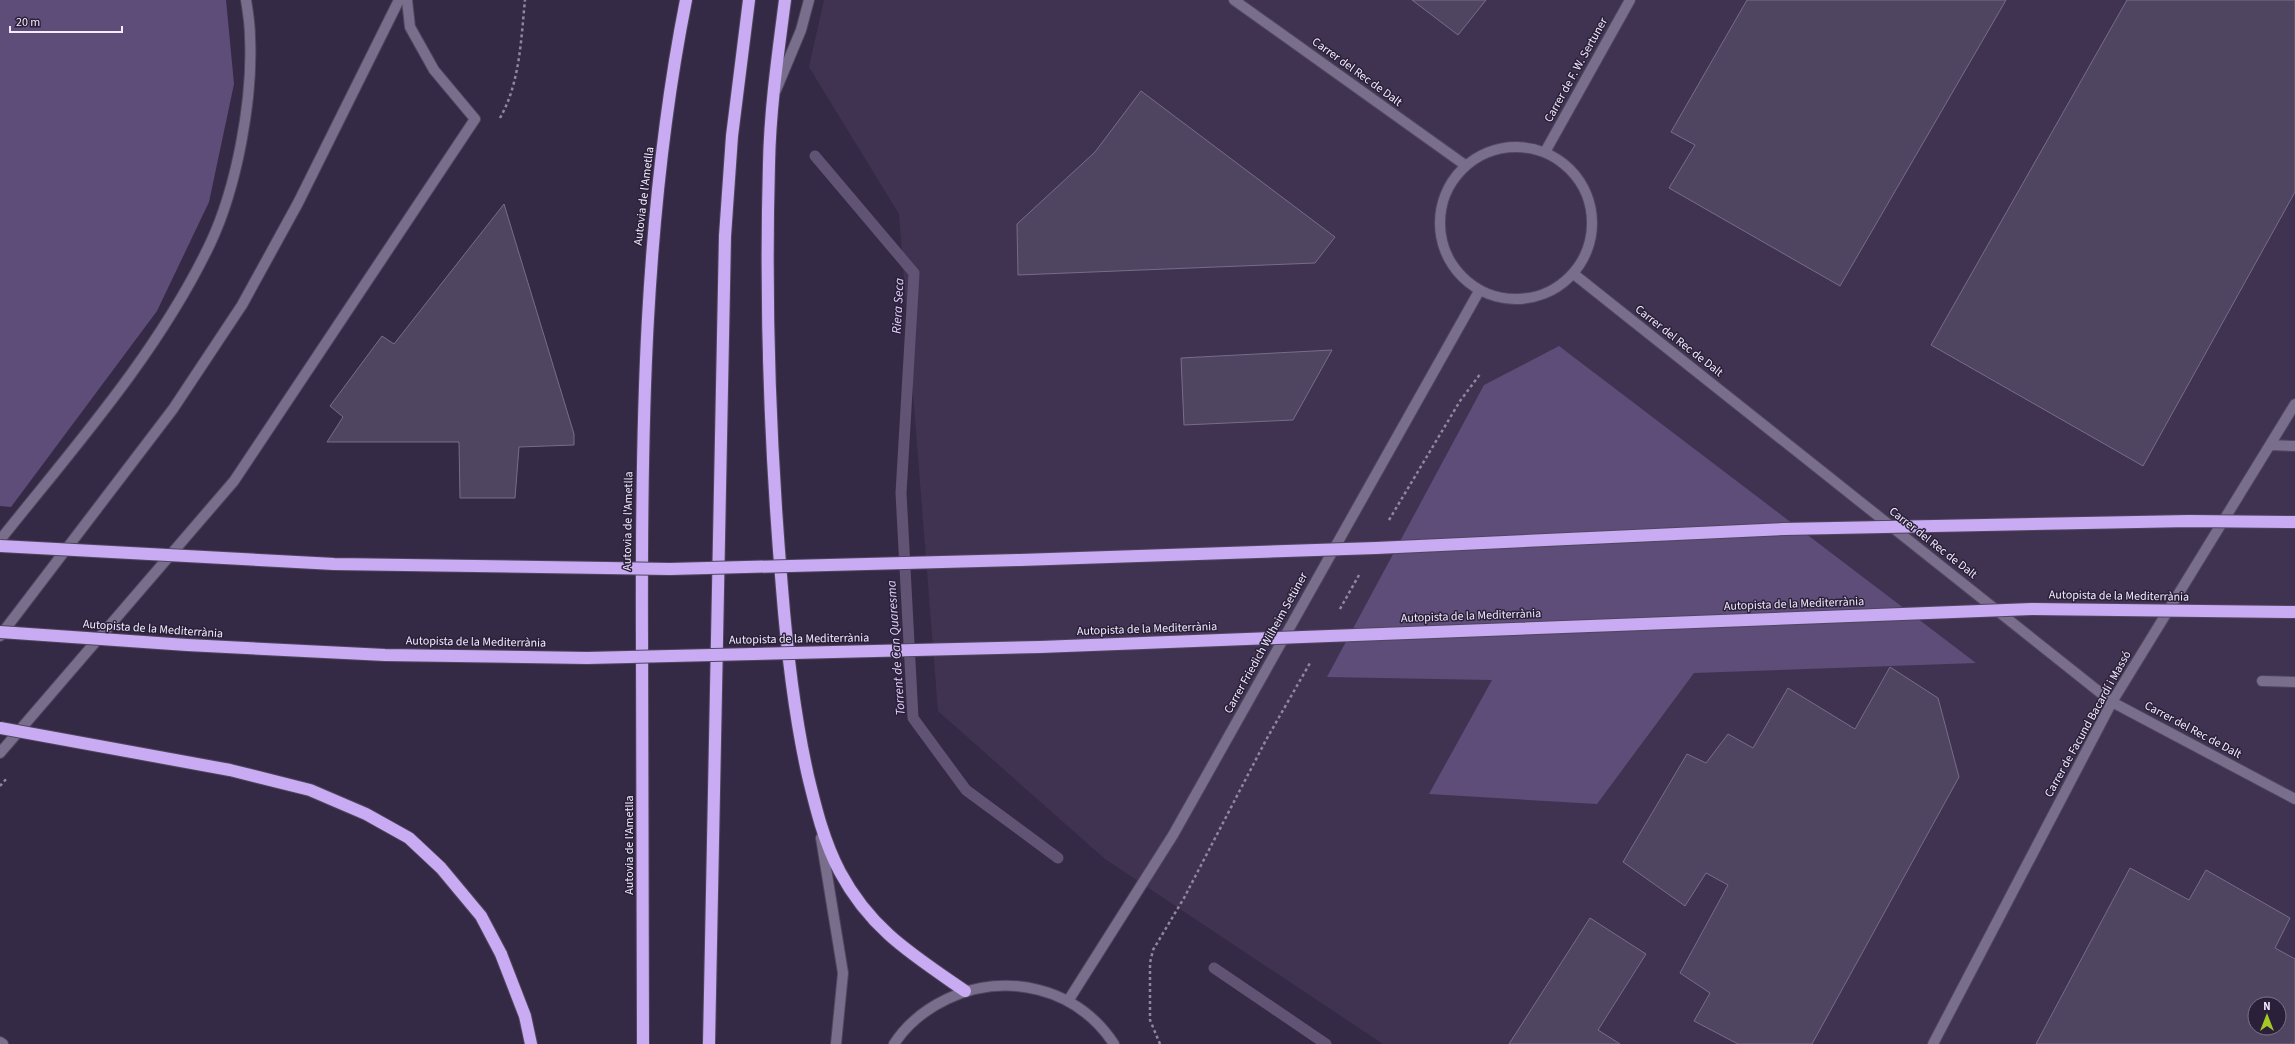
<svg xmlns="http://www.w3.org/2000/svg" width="2295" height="1044" viewBox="0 0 2295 1044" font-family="'Source Sans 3',sans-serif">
<rect width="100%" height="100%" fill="#352a45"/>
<path fill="#403352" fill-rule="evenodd" d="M 824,0 L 2295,0 L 2295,1044 L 1383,1044 L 1105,859 L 938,711 L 899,214 L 809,67 ZM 2255,1004 L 2279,1004 L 2279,1028 L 2255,1028 Z"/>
<path fill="#5e4d78" d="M 0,0 L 226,0 L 234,84 L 209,202 L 157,311 L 11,507 L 0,506 Z
M 1559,346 L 1976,663 L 1694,673 L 1597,804 L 1429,794 L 1492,680 L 1327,677 L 1484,385 Z"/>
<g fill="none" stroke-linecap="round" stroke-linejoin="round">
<path stroke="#615374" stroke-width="11" d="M 815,156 L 914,273 L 901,493 L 913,718 L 966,790 L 1058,858
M 1214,968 L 1326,1044"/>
</g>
<path fill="#504561" stroke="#776c8a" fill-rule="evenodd" d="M 1412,0 L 1486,0 L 1458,35 Z
M 1747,0 L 2006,0 L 1840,286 L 1669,188 L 1695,145 L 1671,132 Z
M 2127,0 L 2295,0 L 2295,192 L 2143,466 L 1931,345 Z
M 1141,91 L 1335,237 L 1315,263 L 1018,275 L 1017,224 L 1095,152 Z
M 504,204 L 574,434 L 574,445 L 519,447 L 515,498 L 460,498 L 459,442 L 327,442 L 343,417 L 330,406 L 382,336 L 394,344 Z
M 1332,350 L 1293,420 L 1184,425 L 1181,358 Z
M 1890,667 L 1938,698 L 1959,777 L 1812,1044 L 1738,1044 L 1694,1021 L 1710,993 L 1680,973 L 1728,885 L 1706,873 L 1685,906 L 1623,862 L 1687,754 L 1706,763 L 1728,734 L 1753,748 L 1788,688 L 1855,729 Z
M 2130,868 L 2189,900 L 2206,870 L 2290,918 L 2275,948 L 2295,959 L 2295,1044 L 2036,1044 ZM 2255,1004 L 2279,1004 L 2279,1028 L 2255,1028 Z
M 1590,918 L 1646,954 L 1598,1030 L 1620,1044 L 1509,1044 Z"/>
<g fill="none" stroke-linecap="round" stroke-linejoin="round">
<defs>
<path id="service" d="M 2262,681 L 2295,682
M 0,753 L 234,481 L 475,119 L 434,70 L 410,27 L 407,0"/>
<path id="minor" d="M 1234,0 L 1465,165
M1440 223a76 76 0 1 1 152 0a76 76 0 1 1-152 0Z
M 1545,152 L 1630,0
M 1575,275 L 2112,702 L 2295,799
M 2270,445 L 2295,446
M 821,838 L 843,973 L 836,1044
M 1068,1001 L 1173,835 L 1478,293
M 0,1042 L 3,1044
M 1933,1044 L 2112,702 L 2295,404"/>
<path id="tertiary" d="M 776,90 L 801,30 L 809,0
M 0,540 C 75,446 158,353 210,244 C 237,187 253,99 250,37 C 250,25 248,12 246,0
M 0,636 L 173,409 L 242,305 L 298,203 L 399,0
M 894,1044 C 907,1024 926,1009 947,999 C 1007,971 1077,988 1114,1044"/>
<path id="motorway" d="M 785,0 C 778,54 770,109 769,164 C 765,305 770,447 782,588 C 787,651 794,714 808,776 C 816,809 824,842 840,872 C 871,930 913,955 965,991
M 501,954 L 525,1016 L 531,1044
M 643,1044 C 643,911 642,778 642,644 C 641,429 644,211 686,0
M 709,1044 L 725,236 L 732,136 L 749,0"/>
</defs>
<use href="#service" stroke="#50465d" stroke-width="12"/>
<use href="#minor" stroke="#50465d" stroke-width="12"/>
<use href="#tertiary" stroke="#50465d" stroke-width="12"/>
<use href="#motorway" stroke="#50465d" stroke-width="14"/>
<path stroke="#8f879d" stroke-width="2.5" stroke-dasharray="3 3" stroke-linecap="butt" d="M 500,118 C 520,83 521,39 525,0
M 1389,520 L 1460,401 L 1481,373
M 1340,609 L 1359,575
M 0,786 L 7,778
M 1160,1044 L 1150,1020 L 1150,963 L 1153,950 L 1184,898 L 1266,740 L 1310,663"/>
<use href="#service" stroke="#7a6e8d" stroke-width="10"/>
<use href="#minor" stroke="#7a6e8d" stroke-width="10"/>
<use href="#tertiary" stroke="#7a6e8d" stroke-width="10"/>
<use href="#motorway" stroke="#c8abf3" stroke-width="12"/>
<defs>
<path id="motorway-bridge" d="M 0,546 L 334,564 L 670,569 L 1020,560 L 1376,548 L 1784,529 L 2189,521 L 2295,522
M 0,632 L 187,645 L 385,655 L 587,658 L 1040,647 L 2032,609 L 2295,612
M 0,728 L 230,770 L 310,790 L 366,814 L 409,838 L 441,868 L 481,916 L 501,954"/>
</defs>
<use href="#motorway-bridge" stroke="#50465d" stroke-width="14" stroke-linecap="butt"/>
<use href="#motorway-bridge" stroke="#c8abf3" stroke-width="12"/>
</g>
<g text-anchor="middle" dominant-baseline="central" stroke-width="3" stroke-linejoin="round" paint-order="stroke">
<g font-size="12" fill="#f2ecfe" stroke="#2b203a">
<text transform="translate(1576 70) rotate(-61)">Carrer de F. W. Sertuner</text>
<text transform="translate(1357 72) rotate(36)">Carrer del Rec de Dalt</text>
<text transform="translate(644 196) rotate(-83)">Autovia de l'Ametlla</text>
<text transform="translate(1679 341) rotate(38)">Carrer del Rec de Dalt</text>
<text transform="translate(628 521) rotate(-89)">Autovia de l'Ametlla</text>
<text transform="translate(1933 543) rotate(38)">Carrer del Rec de Dalt</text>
<text transform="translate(2119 596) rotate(1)">Autopista de la Mediterrània</text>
<text transform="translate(1794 604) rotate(-2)">Autopista de la Mediterrània</text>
<text transform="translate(1471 616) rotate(-2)">Autopista de la Mediterrània</text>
<text transform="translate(153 629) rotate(4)">Autopista de la Mediterrània</text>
<text transform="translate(1147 629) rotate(-2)">Autopista de la Mediterrània</text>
<text transform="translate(799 639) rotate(-1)">Autopista de la Mediterrània</text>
<text transform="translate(476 642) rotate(1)">Autopista de la Mediterrània</text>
<text transform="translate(1266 643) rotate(-61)">Carrer Friedich Wilheim Setüner</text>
<text transform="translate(2088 724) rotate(-61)">Carrer de Facund Bacardí i Massó</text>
<text transform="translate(2193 730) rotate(28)">Carrer del Rec de Dalt</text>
<text transform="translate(629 845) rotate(-90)">Autovia de l'Ametlla</text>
</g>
<g font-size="13" font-style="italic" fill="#e1d1fd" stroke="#2b203a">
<text transform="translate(898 306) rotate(-87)">Riera Seca</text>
<text transform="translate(896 648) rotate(-94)">Torrent de Can Quaresma</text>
</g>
</g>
<g transform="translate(2267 1016)"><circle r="19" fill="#2b203a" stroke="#7b7288"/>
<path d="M0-3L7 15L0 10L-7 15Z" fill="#a4c824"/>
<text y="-6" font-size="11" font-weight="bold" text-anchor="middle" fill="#f2ecfe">N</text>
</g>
<path d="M10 26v6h112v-6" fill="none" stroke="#f2ecfe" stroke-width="2"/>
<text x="16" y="26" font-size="12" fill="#f2ecfe" stroke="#2b203a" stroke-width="3" paint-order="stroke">20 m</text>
</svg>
